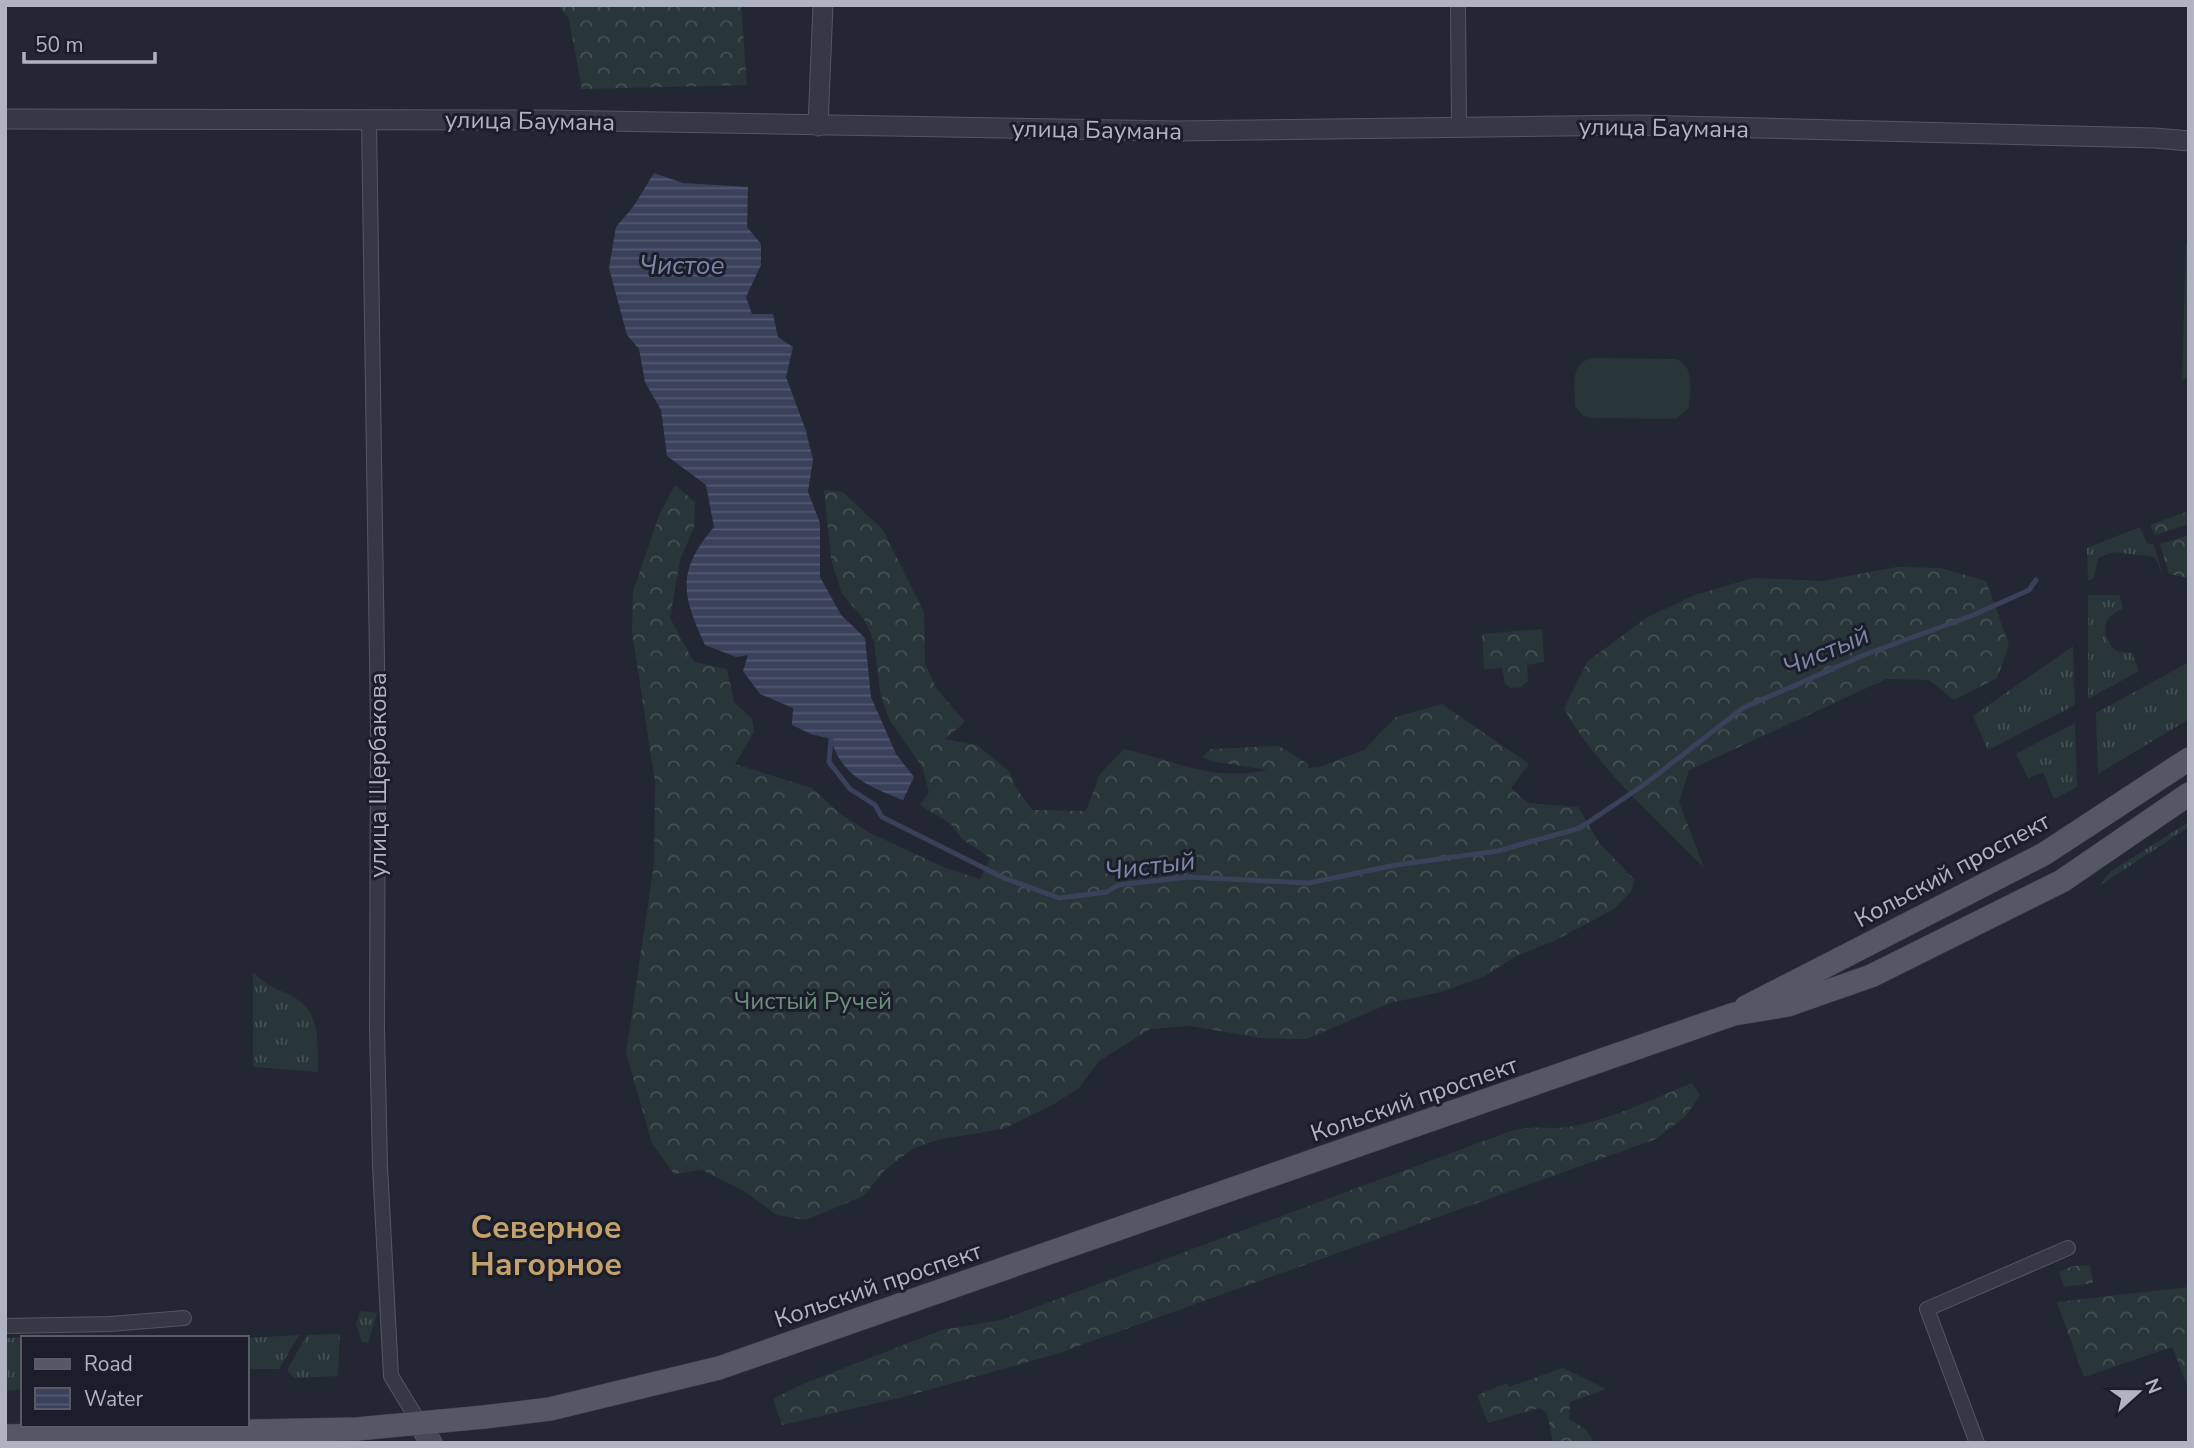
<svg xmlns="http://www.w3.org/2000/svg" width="2194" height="1448" viewBox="0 0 2194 1448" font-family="'Nunito Sans',sans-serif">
<defs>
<pattern id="grass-tufts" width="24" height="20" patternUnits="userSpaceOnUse" patternTransform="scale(1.75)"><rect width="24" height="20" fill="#283639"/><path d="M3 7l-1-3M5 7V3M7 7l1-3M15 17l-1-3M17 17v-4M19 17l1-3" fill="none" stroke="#455154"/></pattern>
<pattern id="forest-crowns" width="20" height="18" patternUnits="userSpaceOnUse" patternTransform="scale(1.75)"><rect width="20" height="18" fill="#283639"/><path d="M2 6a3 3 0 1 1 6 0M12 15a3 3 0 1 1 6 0" fill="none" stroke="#455154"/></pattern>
<pattern id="water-rules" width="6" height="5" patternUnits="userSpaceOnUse" patternTransform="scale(1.75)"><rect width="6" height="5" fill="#3a415b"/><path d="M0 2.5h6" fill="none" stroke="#545a71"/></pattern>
</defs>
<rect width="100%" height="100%" fill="#232734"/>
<path fill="url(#grass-tufts)" d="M 2186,244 L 2189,245 L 2189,377 L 2182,380 Z
M 2140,527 L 2147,543 L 2154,545 L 2163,576 L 2155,557 L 2114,552 L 2098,558 L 2094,578 L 2088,581 L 2087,548 Z
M 2088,595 L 2119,595 L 2123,608 L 2109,617 C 2102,630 2105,641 2117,651 L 2132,653 L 2139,671 L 2088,699 Z
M 2073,646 L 2075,705 L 1988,750 L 1973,716 Z
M 2189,662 L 2189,719 L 2098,774 L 2096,713 Z
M 2075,723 L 2077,787 L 2054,799 L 2043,772 L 2028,778 L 2016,754 Z
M 2189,822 L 2189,827 L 2099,886 L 2111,871 Z
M 253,972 C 272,990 276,987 295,998 C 322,1013 317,1046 318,1072 L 253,1067 Z
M 360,1311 L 377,1313 L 368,1343 L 362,1342 L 356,1324 Z
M 340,1334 L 338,1376 L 294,1378 L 287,1370 L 307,1335 Z
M 299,1335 L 279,1369 L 247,1369 L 247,1338 Z
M 37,1337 L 48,1338 L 23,1338 L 23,1389 L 5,1391 L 5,1338 Z"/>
<path fill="url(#forest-crowns)" d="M 558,5 L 741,5 L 747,85 L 582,89 L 569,19 Z
M 675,485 L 695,502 L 694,527 L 680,560 L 670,618 L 694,662 L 727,669 L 734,702 L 752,719 L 754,732 L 735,764 L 812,788 L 839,813 L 870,833 L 943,867 L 980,879 L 990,858 L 962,839 L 951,824 L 920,805 L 929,792 L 922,767 L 889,719 L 880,692 L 874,641 L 864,619 L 842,594 L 831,559 L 824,490 L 843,492 L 883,530 L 924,612 L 925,663 L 936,688 L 965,722 L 945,739 L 977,745 L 1009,771 L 1015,786 L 1032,810 L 1086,811 L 1100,774 L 1124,749 C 1176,761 1213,782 1268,770 L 1216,762 L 1202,757 L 1211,749 L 1279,746 L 1308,764 L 1308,768 L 1320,767 L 1364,750 L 1396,717 L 1442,704 L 1529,764 L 1511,788 L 1528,803 L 1578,807 L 1600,844 L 1635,880 L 1631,891 L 1614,909 L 1554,941 L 1518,955 L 1483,977 L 1441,992 L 1390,1003 L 1307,1039 L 1262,1038 L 1190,1026 L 1150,1029 L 1099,1061 L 1079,1088 L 1054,1104 L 1003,1129 L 941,1139 L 914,1148 L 885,1170 L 863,1196 L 806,1220 L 777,1215 L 744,1191 L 702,1170 L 674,1174 L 652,1143 L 626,1053 L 654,864 L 655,782 L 632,631 L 633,591 L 660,513 Z
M 2189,511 L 2189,524 L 2155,535 L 2150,525 Z
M 2189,535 L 2189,578 L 2169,574 L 2160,544 Z
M 1897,567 L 1941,568 L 1986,581 L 2009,645 L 1997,678 L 1954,700 L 1929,680 L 1886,679 L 1689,770 L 1679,802 L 1704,868 C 1655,817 1600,771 1564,709 L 1587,662 L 1646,618 L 1695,595 L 1753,578 L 1822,581 Z
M 1542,629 L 1544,662 L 1527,665 L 1528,681 L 1521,687 L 1511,688 L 1505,684 L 1502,668 L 1484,669 L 1482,634 Z
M 1692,1083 L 1700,1095 L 1686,1116 L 1656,1139 L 1056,1354 L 903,1397 L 782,1425 L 773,1399 L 803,1384 L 942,1330 L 1001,1320 L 1508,1132 C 1535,1124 1544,1130 1568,1127 C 1611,1120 1652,1099 1692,1083 Z
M 2090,1265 L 2093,1283 L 2064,1287 L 2059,1272 L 2073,1266 Z
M 2189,1287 L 2189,1390 L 2172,1347 L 2084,1377 L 2057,1302 Z
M 1563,1368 L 1606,1389 L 1570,1402 L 1569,1419 L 1585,1429 L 1595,1443 L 1553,1443 L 1547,1413 L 1539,1408 L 1488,1423 L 1477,1395 L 1507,1383 L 1509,1387 Z"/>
<path fill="#283639" d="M 1592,358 L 1676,359 C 1696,368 1690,389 1689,408 L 1676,419 L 1591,418 L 1582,415 L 1575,406 C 1575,387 1569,363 1592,358 Z"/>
<path fill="url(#water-rules)" d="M 654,173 L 683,183 L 748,187 L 747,227 L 761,244 L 761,265 L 746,297 L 752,314 L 773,314 L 778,337 L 793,347 L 786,377 L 806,431 L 813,460 L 808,492 L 820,523 L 820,577 L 841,615 L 865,638 L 871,697 L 896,754 L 914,777 L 903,800 C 870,787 841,776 831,739 L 811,734 L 792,725 L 793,708 L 760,694 L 743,671 L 748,655 L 736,657 L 705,645 C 682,595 676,572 714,527 L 706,485 L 667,456 L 661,410 L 645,382 L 639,349 L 627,335 L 609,268 L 616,227 L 633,207 Z"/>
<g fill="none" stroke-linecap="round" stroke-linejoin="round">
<path stroke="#3a415b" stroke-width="5" d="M 831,739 L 829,762 L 850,789 L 875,805 L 882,817 L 1004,878 L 1059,898 L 1107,892 L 1118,885 L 1188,877 L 1309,883 L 1396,865 L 1498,851 L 1580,828 L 1645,784 L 1743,708 L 1864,655 L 1971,616 L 2029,590 L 2036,580"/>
<defs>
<path id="minor" d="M 1458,5 L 1459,128
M 369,120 L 378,728 L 377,1028 L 380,1166 L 391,1376 L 419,1422
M 5,1326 L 110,1324 L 184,1318
M 1977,1443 L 1927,1309 L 2068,1248"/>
<path id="tertiary" d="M 5,119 L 546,120 L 1176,131 L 1637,125 L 2155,138 L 2189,141
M 818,126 L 823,5"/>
<path id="secondary" d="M 419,1422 L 431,1443"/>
<path id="primary" d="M 1746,1007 L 2044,854 L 2189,759
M 5,1436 L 357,1429 L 484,1417 L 550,1409 L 719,1368 L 1734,1014 L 1788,1005 L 1871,976 L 2062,881 L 2189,794"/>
</defs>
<use href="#minor" stroke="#535663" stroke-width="16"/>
<use href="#tertiary" stroke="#535663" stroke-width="21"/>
<use href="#secondary" stroke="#535663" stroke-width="23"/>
<use href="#primary" stroke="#3f424f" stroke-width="24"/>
<use href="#minor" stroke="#363945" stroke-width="14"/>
<use href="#tertiary" stroke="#363945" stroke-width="19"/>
<use href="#secondary" stroke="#444857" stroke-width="21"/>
<use href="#primary" stroke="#545865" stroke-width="23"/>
</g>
<g text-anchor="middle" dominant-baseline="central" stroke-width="6" stroke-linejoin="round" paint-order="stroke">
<g font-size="24" fill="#b0b3c2" stroke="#1b1e2a">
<text transform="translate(530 121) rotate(1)">улица Баумана</text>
<text transform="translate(1664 128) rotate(1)">улица Баумана</text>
<text transform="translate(1097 130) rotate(1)">улица Баумана</text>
<text transform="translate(378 775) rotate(-90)">улица Щербакова</text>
<text transform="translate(1952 870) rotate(-28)">Кольский проспект</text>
<text transform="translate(1414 1099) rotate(-19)">Кольский проспект</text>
<text transform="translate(878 1285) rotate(-19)">Кольский проспект</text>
</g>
<g font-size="24" fill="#6b8f7a" stroke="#1b1e2a">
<text x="813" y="1001">Чистый Ручей</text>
</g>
<g font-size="26" font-style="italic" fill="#7c86a6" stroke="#1b1e2a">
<text x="682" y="265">Чистое</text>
<text transform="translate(1826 651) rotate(-23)">Чистый</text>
<text transform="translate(1150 866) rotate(-7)">Чистый</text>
</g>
<g font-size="32" font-weight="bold" fill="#c4a269" stroke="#1b1e2a">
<text x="546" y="1227">Северное<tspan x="546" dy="37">Нагорное</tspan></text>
</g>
</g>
<rect width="2194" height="1448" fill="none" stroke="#b0b3c2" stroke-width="14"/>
<rect x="21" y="1336" width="228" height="91" fill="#1b1e2a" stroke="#575a67" stroke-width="2"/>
<rect x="35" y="1359" width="35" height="10" fill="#545865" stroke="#575a67" stroke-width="2"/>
<text x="84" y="1371" font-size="21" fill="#b0b3c2">Road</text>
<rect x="35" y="1388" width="35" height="21" fill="url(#water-rules)" stroke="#575a67" stroke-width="2"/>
<text x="84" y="1406" font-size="21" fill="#b0b3c2">Water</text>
<g transform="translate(2138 1392) rotate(69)" stroke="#1b1e2a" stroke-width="5" paint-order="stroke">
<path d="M0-5L12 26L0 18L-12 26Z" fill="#b0b3c2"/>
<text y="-10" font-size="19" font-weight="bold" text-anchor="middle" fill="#b0b3c2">N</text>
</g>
<path d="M24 52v10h131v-10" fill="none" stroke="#b0b3c2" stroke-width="3.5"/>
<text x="35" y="52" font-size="21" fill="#b0b3c2" stroke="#1b1e2a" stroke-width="5" paint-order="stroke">50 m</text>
</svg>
